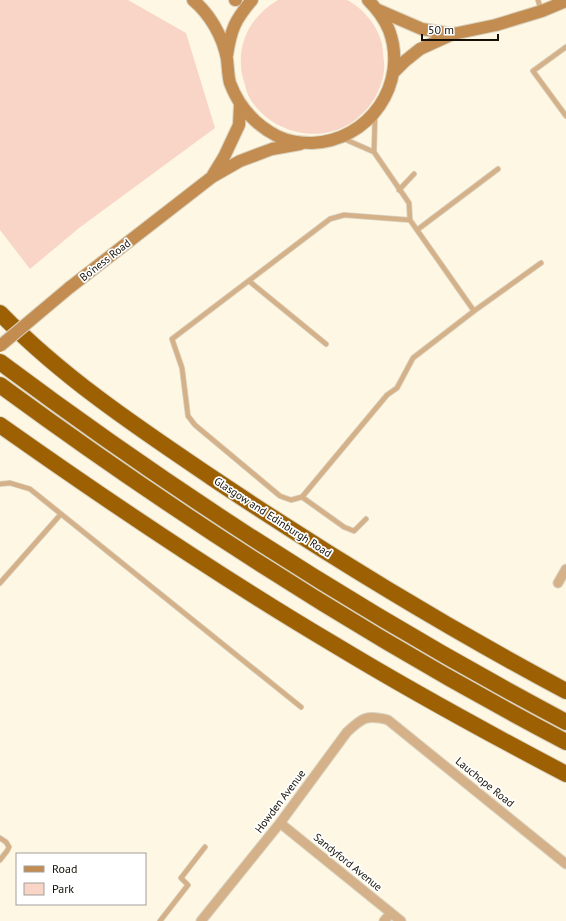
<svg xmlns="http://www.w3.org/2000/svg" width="566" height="921" viewBox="0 0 566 921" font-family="'PT Sans',sans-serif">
<rect width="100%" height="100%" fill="#fef7e3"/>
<path fill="#f8d5c6" d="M 0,0 L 128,0 L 186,33 L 215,128 L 79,228 L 30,269 L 0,230 Z
M 278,0 L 347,0 C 363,8 378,26 382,44 C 383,50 383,56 384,62 C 386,79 375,102 363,113 C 359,116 355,121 351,123 C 317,145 269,132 249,97 C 247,93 246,89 245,85 C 233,51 247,18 278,0 Z"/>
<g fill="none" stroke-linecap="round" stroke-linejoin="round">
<defs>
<path id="lane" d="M 538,0 L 541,10
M 566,47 L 533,71 L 566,116
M 375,116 L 374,152 L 409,203 L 410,220 L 474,311
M 342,138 L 374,152
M 399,190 L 414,174
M 410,220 L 344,215 L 330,219 L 172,339 L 182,368 L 188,416 L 195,425 L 280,496 L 291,500 L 302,497 L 387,395 L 397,388 L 413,358 L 474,311 L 541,263
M 417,230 L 498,169
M 249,281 L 326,344
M 0,484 L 10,483 L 30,489 L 301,707
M 302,497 L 344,527 L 354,531 L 366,519
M 0,583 L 61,514
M 0,838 L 6,842 L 9,847 L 7,851 L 0,860
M 160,921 L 188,885 L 181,878 L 205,847"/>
<path id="street" d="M 558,583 L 566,569
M 280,823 L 401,921
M 201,921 L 280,823 L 347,732 C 362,718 367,714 388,720 L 566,864
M 384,921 L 391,913"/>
<path id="secondary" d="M 193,0 C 210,14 223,37 227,59 C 228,67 228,76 230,83 C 239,107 254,124 277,136 C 287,141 301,143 312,143 C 369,141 409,84 389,30 C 384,18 377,9 368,0
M 235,0 L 236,0
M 378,10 L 422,29 L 453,34
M 227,55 C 231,29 235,20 252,0
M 393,73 L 405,61 L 420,49 L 453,34 L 496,25 L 542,11 L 566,1
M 213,175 L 224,157 L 239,125 L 240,104
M 69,288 L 212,177 L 240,161 L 272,149 L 300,144"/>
<path id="highway" d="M 0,313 C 62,377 137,427 211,477 C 326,554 444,626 566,691
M 0,362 C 179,496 368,617 566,722
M 0,385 C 180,517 368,638 566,742
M 0,425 C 109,502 220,577 335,645 C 411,691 488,733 566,774"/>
</defs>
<use href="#lane" stroke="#d9d2bf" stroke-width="6"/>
<use href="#street" stroke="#d9d2bf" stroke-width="11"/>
<use href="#secondary" stroke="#d9d2bf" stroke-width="14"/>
<use href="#highway" stroke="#d9d2bf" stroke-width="18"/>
<use href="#lane" stroke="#d5b18a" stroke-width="4.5"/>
<use href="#street" stroke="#d5b18a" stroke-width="9"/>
<use href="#secondary" stroke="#c38d51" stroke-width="12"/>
<use href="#highway" stroke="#9d6104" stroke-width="16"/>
<defs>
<path id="secondary-bridge" d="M 0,346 L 69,288"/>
</defs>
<use href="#secondary-bridge" stroke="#d9d2bf" stroke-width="14" stroke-linecap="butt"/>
<use href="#secondary-bridge" stroke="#c38d51" stroke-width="12"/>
</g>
<g text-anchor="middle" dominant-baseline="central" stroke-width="3.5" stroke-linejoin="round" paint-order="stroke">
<g font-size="11" fill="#141005" stroke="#fff">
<text transform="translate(105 260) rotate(-38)">Bo'ness Road</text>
<text transform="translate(273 517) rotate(33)">Glasgow and Edinburgh Road</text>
<text transform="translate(485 782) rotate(39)">Lauchope Road</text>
<text transform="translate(280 801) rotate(-53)">Howden Avenue</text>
<text transform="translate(348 862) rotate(39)">Sandyford Avenue</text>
</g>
</g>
<rect x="16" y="853" width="130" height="52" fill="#ffffff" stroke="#a19f9b"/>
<rect x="24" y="866" width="20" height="6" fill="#c38d51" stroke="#a19f9b"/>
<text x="52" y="873" font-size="12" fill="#141005">Road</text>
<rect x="24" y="883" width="20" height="12" fill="#f8d5c6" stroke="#a19f9b"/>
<text x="52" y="893" font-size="12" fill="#141005">Park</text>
<path d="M422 34v6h76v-6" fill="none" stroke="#141005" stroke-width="2"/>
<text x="428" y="34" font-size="12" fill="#141005" stroke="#ffffff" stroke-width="3" paint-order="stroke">50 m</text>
</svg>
